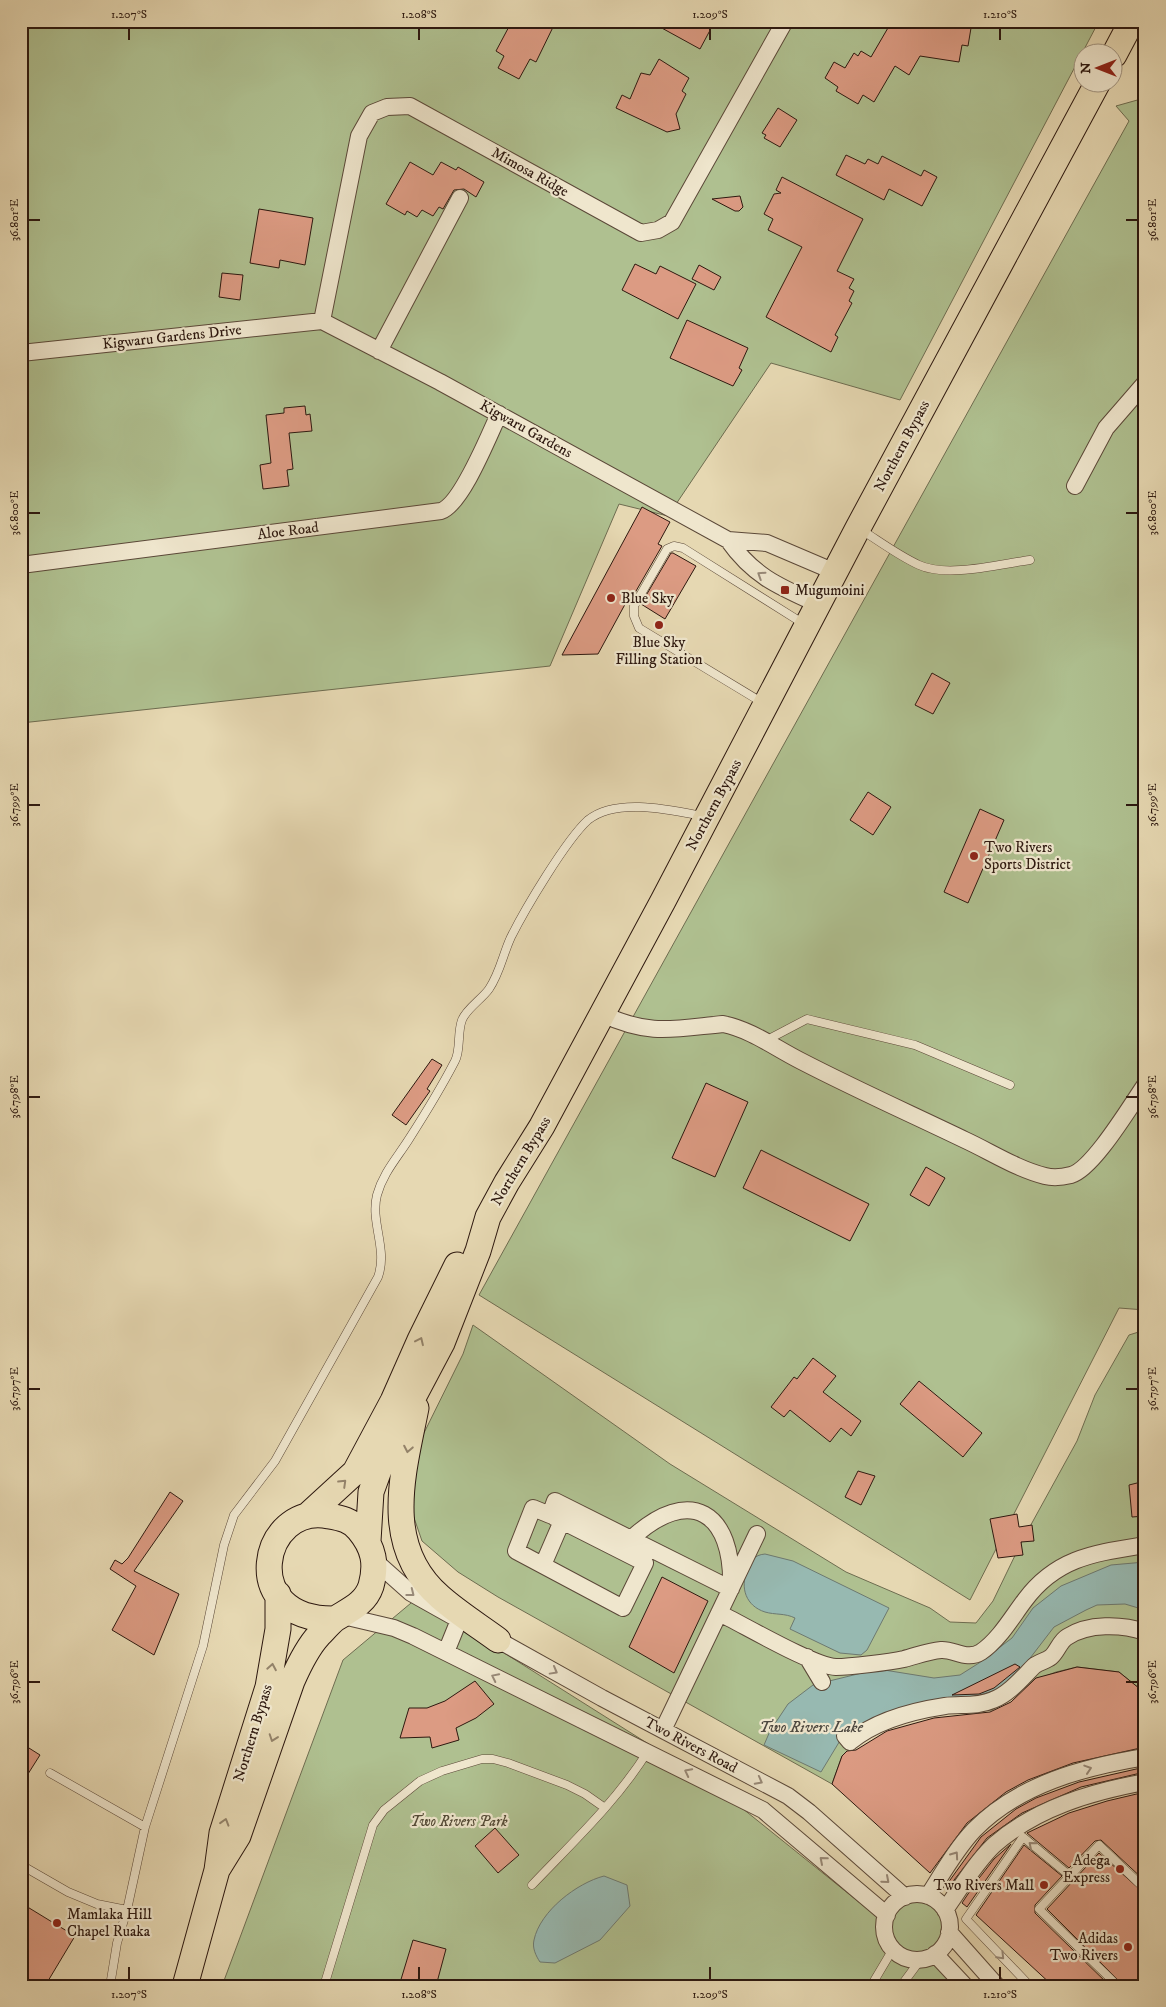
<svg xmlns="http://www.w3.org/2000/svg" width="1166" height="2007" viewBox="0 0 1166 2007" font-family="'IM FELL DW Pica',serif">
<rect width="100%" height="100%" fill="#e6d8b2"/>
<filter id="stains"><feTurbulence type="fractalNoise" baseFrequency=".004" numOctaves="4"/><feColorMatrix values="0 0 0 0 .2 0 0 0 0 .09 0 0 0 0 .02 0 0 0 .5 -.17"/></filter>
<radialGradient id="worn" r=".72"><stop offset=".6" stop-color="#630" stop-opacity="0"/><stop offset="1" stop-color="#630" stop-opacity=".3"/></radialGradient>
<path fill="#afc090" stroke="#6e6c50" d="M 21,21 L 1099,21 L 900,400 L 771,363 L 668,516 L 619,504 L 550,666 L 21,723 Z
M 1145,93 L 1145,1310 L 1119,1308 L 970,1600 L 479,1295 L 1129,121 L 1116,106 L 1141,99 Z
M 473,1325 L 670,1464 L 846,1572 L 930,1608 L 950,1622 L 976,1623 L 993,1601 L 1022,1541 L 1077,1441 L 1095,1395 L 1129,1335 L 1145,1330 L 1145,1693 L 1119,1672 L 1077,1667 L 1056,1672 L 1038,1679 L 992,1710 L 947,1712 L 892,1723 L 856,1744 L 842,1756 L 832,1784 L 498,1597 L 458,1572 L 422,1541 L 411,1509 L 420,1441 L 463,1354 Z
M 417,1598 L 712,1784 L 890,1927 C 900,1862 984,1929 923,1954 L 963,1986 L 222,1986 L 343,1660 Z"/>
<path fill="#97b9b1" stroke="#6d7970" d="M 765,1554 L 793,1561 L 889,1608 L 867,1650 L 861,1655 L 840,1653 L 790,1629 L 795,1618 C 785,1613 775,1615 765,1612 C 746,1606 740,1588 747,1571 C 750,1561 754,1555 765,1554 Z
M 1145,1562 L 1145,1610 L 1125,1604 L 1097,1605 L 1086,1610 L 1054,1627 L 1024,1666 L 999,1689 L 841,1739 L 821,1772 L 764,1745 L 770,1731 L 788,1704 L 813,1685 L 878,1669 L 934,1678 L 960,1675 L 979,1663 L 1012,1638 L 1033,1608 L 1061,1586 L 1111,1565 Z
M 604,1876 L 627,1885 L 630,1906 L 600,1940 L 555,1963 L 540,1962 C 536,1956 532,1948 534,1940 C 540,1911 577,1883 604,1876 Z"/>
<path fill="#dc9b83" stroke="#2d180f" d="M 512,21 L 528,28 L 531,21 L 556,21 L 536,62 L 530,59 L 519,79 L 498,68 L 504,56 L 496,51 Z
M 649,21 L 715,21 L 700,49 Z
M 892,21 L 925,21 L 971,28 L 968,46 L 962,45 L 959,62 L 920,56 L 909,75 L 895,66 L 874,102 L 863,95 L 858,104 L 836,91 L 838,87 L 825,78 L 834,62 L 845,68 L 854,53 L 858,56 L 861,51 L 871,57 Z
M 659,59 L 689,78 L 682,91 L 686,94 L 676,114 L 680,129 L 667,132 L 616,108 L 622,95 L 630,99 L 641,73 L 650,75 Z
M 778,108 L 797,120 L 780,147 L 764,138 L 766,135 L 762,133 Z
M 846,155 L 865,164 L 868,159 L 878,164 L 882,156 L 921,176 L 924,170 L 937,177 L 922,206 L 889,189 L 884,200 L 836,175 Z
M 410,162 L 433,175 L 441,162 L 456,170 L 458,167 L 484,182 L 476,197 L 464,189 L 454,190 L 443,209 L 439,207 L 433,216 L 422,210 L 417,217 L 407,211 L 405,215 L 386,204 Z
M 782,177 L 863,219 L 837,271 L 854,279 L 849,288 L 854,291 L 849,301 L 852,303 L 835,335 L 838,337 L 831,352 L 766,317 L 802,247 L 768,230 L 773,219 L 764,214 L 774,194 L 781,193 L 776,190 Z
M 740,196 L 743,207 L 739,211 L 735,211 L 712,199 Z
M 259,209 L 313,218 L 305,265 L 280,260 L 279,268 L 250,263 Z
M 635,264 L 656,274 L 660,266 L 696,284 L 678,319 L 622,290 Z
M 699,265 L 721,277 L 714,290 L 692,279 Z
M 222,273 L 243,275 L 240,300 L 219,297 Z
M 687,320 L 748,348 L 739,368 L 742,370 L 733,386 L 670,358 Z
M 305,406 L 306,415 L 310,414 L 312,431 L 289,433 L 293,469 L 287,470 L 289,486 L 263,489 L 260,465 L 271,463 L 266,415 L 284,413 L 284,408 Z
M 642,507 L 670,522 L 658,544 L 662,546 L 632,598 L 629,597 L 598,654 L 562,655 Z
M 671,553 L 673,553 L 696,566 L 665,619 L 641,604 Z
M 932,673 L 950,683 L 933,714 L 915,705 Z
M 868,792 L 891,807 L 873,835 L 850,820 Z
M 980,809 L 1004,820 L 968,903 L 944,892 Z
M 432,1059 L 442,1065 L 427,1089 L 430,1091 L 406,1125 L 392,1115 Z
M 706,1083 L 748,1102 L 715,1177 L 672,1158 Z
M 761,1150 L 869,1204 L 850,1241 L 743,1188 Z
M 926,1167 L 945,1178 L 929,1206 L 910,1195 Z
M 813,1358 L 836,1376 L 823,1392 L 861,1421 L 851,1436 L 841,1428 L 830,1442 L 790,1410 L 784,1417 L 771,1407 L 794,1377 L 797,1379 Z
M 919,1381 L 982,1433 L 963,1457 L 900,1404 Z
M 858,1471 L 875,1476 L 861,1505 L 845,1497 Z
M 1145,1481 L 1145,1516 L 1132,1517 L 1129,1485 Z
M 170,1492 L 183,1501 L 134,1571 L 179,1594 L 154,1655 L 112,1630 L 136,1586 L 110,1569 L 115,1560 L 122,1564 L 128,1558 Z
M 1017,1514 L 1019,1527 L 1032,1525 L 1034,1541 L 1021,1542 L 1023,1555 L 998,1558 L 990,1519 Z
M 662,1577 L 708,1601 L 674,1673 L 629,1647 Z
M 1015,1664 L 1020,1667 L 994,1688 L 979,1694 L 952,1695 Z
M 1077,1667 L 1119,1672 L 1145,1693 L 1145,1747 L 1073,1763 L 1028,1780 L 1006,1792 L 967,1823 L 930,1873 L 832,1784 L 842,1756 L 847,1751 L 856,1750 L 887,1731 L 934,1718 L 990,1712 L 1011,1702 L 1036,1678 Z
M 475,1681 L 494,1704 L 476,1718 L 456,1728 L 459,1740 L 432,1748 L 430,1737 L 400,1738 L 409,1708 L 427,1708 L 445,1701 Z
M 21,1743 L 40,1755 L 21,1785 Z
M 1145,1767 L 1145,1772 L 1081,1787 L 1022,1813 L 987,1838 L 947,1889 L 945,1887 L 981,1837 L 1016,1809 L 1036,1798 L 1079,1782 Z
M 1145,1792 L 1145,1881 L 1101,1840 L 1095,1841 L 1069,1868 L 1027,1833 L 1069,1813 L 1107,1801 Z
M 495,1828 L 519,1855 L 498,1873 L 475,1846 Z
M 1011,1844 L 967,1907 L 962,1903 L 976,1882 L 994,1859 Z
M 1024,1845 L 1062,1876 L 1035,1905 L 1035,1913 L 1110,1986 L 1053,1986 L 976,1915 Z
M 1099,1853 L 1145,1894 L 1145,1986 L 1124,1986 L 1047,1909 Z
M 21,1903 L 75,1936 L 45,1986 L 21,1986 Z
M 413,1940 L 446,1949 L 436,1986 L 399,1986 Z"/>
<g fill="none" stroke-linecap="round" stroke-linejoin="round">
<defs>
<path id="lane" d="M 860,529 C 879,541 899,556 919,565 C 947,578 1000,564 1030,560
M 763,703 L 639,628 L 634,616 L 634,606 L 667,549 L 674,546 L 683,548 L 804,624
M 767,1040 L 807,1019 L 915,1045 L 1010,1085
M 50,1773 L 145,1827
M 21,1865 L 68,1892 L 97,1904 L 127,1910 L 117,1943 L 110,1986
M 532,1885 C 573,1842 617,1801 648,1751
M 127,1910 L 145,1827 L 203,1646 L 224,1545 L 234,1515 L 275,1461 L 378,1277 C 388,1249 370,1222 377,1195 C 383,1173 397,1158 409,1139 C 425,1114 441,1088 455,1061 C 461,1050 457,1033 462,1020 C 466,1009 482,999 489,989 C 500,973 503,954 511,937 C 525,909 566,840 588,820 C 616,797 671,810 702,816
M 324,1986 L 373,1825 L 384,1810 L 420,1781 L 442,1771 L 482,1759 L 493,1759 L 508,1763 L 567,1785 L 585,1794 L 605,1808
M 871,1986 L 893,1949
M 901,1986 L 921,1959
M 1030,1986 L 966,1919 L 1023,1837 L 1070,1876
M 1118,1986 L 1039,1909 L 1099,1845 L 1145,1889"/>
<path id="street" d="M 322,321 L 359,136 L 372,113 L 387,107 L 410,106 L 641,233 L 658,230 L 672,222 L 785,21
M 322,321 L 440,382 L 728,540 L 767,543 L 835,572
M 379,351 L 460,198
M 21,353 L 322,321
M 1075,486 L 1106,428 L 1145,383
M 728,540 C 754,577 780,587 820,605
M 21,565 L 441,511 C 462,504 489,435 499,414
M 602,1014 C 650,1036 672,1029 723,1024 C 752,1030 775,1048 801,1061 C 855,1089 911,1114 965,1140 C 991,1152 1017,1169 1045,1176 C 1053,1178 1063,1177 1071,1175 C 1093,1169 1131,1105 1145,1085
M 562,1521 L 645,1563 L 623,1608 L 516,1551 L 533,1508 L 550,1515 L 555,1501 L 731,1589 C 734,1512 690,1484 631,1539
M 375,1561 L 411,1593 L 452,1616
M 543,1565 L 562,1521 L 554,1517
M 719,1613 C 744,1625 813,1666 836,1667 C 850,1667 890,1662 904,1659 C 916,1656 928,1651 941,1650 C 954,1649 967,1661 981,1652 C 999,1640 1012,1617 1025,1600 C 1057,1557 1096,1553 1145,1545
M 343,1616 L 394,1628 L 413,1636 L 763,1810 L 887,1915
M 489,1635 L 602,1698 L 788,1796 L 809,1812 L 905,1897
M 446,1652 L 459,1620
M 807,1657 L 822,1682
M 663,1730 L 757,1534
M 845,1736 L 850,1742 C 876,1720 912,1711 945,1706 C 961,1704 977,1707 993,1700 C 1009,1694 1022,1678 1034,1666 C 1039,1662 1046,1661 1051,1657 C 1057,1652 1060,1641 1067,1637 C 1088,1623 1122,1624 1145,1632
M884 1927a33 33 0 1 1 66 0a33 33 0 1 1-66 0Z
M 928,1896 C 942,1874 956,1849 974,1830 C 1019,1784 1084,1767 1145,1757
M 945,1910 C 960,1889 975,1863 994,1845 C 1036,1808 1091,1792 1145,1782
M 949,1932 L 997,1986
M 935,1954 L 965,1986"/>
<path id="primary" d="M 1114,55 L 1132,21
M 416,1408 C 403,1474 381,1546 440,1597 C 458,1613 479,1626 498,1640
M 307,1516 L 355,1472 L 393,1401 L 420,1340 L 457,1265
M 368,1541 L 371,1492 L 388,1445 L 442,1343 L 478,1251 L 488,1217 L 507,1182 L 542,1126 L 663,901 L 858,528 L 1098,82
M 217,1870 L 238,1836 L 292,1681 C 299,1665 307,1648 319,1635 C 324,1630 330,1623 335,1619 C 349,1610 365,1604 371,1586 C 377,1564 374,1548 359,1530 C 351,1520 341,1518 329,1516 C 261,1502 236,1621 335,1619
M 185,1986 L 217,1870 L 222,1833 L 268,1687 L 278,1629 L 278,1594"/>
</defs>
<use href="#lane" stroke="#5b4838" stroke-width="9"/>
<use href="#street" stroke="#5b4838" stroke-width="18"/>
<use href="#primary" stroke="#2d180f" stroke-width="27"/>
<use href="#lane" stroke="#efe6cd" stroke-width="8"/>
<use href="#street" stroke="#efe6cd" stroke-width="16"/>
<use href="#primary" stroke="#e6d8b2" stroke-width="25"/>
</g>
<defs><path id="oneway-chevron" d="M-2-3.5L2.5 0L-2 3.5" fill="none" stroke-width="1.6" stroke-linecap="round" stroke-linejoin="round" transform="scale(1.25)"/></defs>
<g stroke="#988978">
<use href="#oneway-chevron" transform="translate(761 575) rotate(-147)"/>
<use href="#oneway-chevron" transform="translate(411 1593) rotate(38)"/>
<use href="#oneway-chevron" transform="translate(554 1671) rotate(29)"/>
<use href="#oneway-chevron" transform="translate(495 1677) rotate(-154)"/>
<use href="#oneway-chevron" transform="translate(1088 1769) rotate(-18)"/>
<use href="#oneway-chevron" transform="translate(688 1772) rotate(-153)"/>
<use href="#oneway-chevron" transform="translate(759 1781) rotate(28)"/>
<use href="#oneway-chevron" transform="translate(1032 1845) rotate(-140)"/>
<use href="#oneway-chevron" transform="translate(955 1855) rotate(-55)"/>
<use href="#oneway-chevron" transform="translate(823 1860) rotate(-139)"/>
<use href="#oneway-chevron" transform="translate(886 1880) rotate(41)"/>
<use href="#oneway-chevron" transform="translate(1001 1956) rotate(46)"/>
</g>
<g stroke="#938269">
<use href="#oneway-chevron" transform="translate(420 1341) rotate(-65)"/>
<use href="#oneway-chevron" transform="translate(408 1449) rotate(101)"/>
<use href="#oneway-chevron" transform="translate(343 1483) rotate(-44)"/>
<use href="#oneway-chevron" transform="translate(272 1667) rotate(-80)"/>
<use href="#oneway-chevron" transform="translate(273 1738) rotate(109)"/>
<use href="#oneway-chevron" transform="translate(225 1822) rotate(-73)"/>
</g>
<path fill="none" stroke="#2d180f" stroke-width="2" d="M 129,28 L 129,40M 419,28 L 419,40M 710,28 L 710,40M 1000,28 L 1000,40M 28,220 L 40,220M 1126,220 L 1138,220M 28,513 L 40,513M 1126,513 L 1138,513M 28,805 L 40,805M 1126,805 L 1138,805M 28,1097 L 40,1097M 1126,1097 L 1138,1097M 28,1389 L 40,1389M 1126,1389 L 1138,1389M 28,1682 L 40,1682M 1126,1682 L 1138,1682M 129,1967 L 129,1980M 419,1967 L 419,1980M 710,1967 L 710,1980M 1000,1967 L 1000,1980"/>
<g fill="#8f2418" stroke="#efe6cd" stroke-width="2">
<rect x="780" y="585" width="10" height="10" rx="2.5"/>
<circle cx="611" cy="598" r="5"/>
<circle cx="659" cy="625" r="5"/>
<circle cx="974" cy="856" r="5"/>
<circle cx="1120" cy="1869" r="5"/>
<circle cx="1044" cy="1885" r="5"/>
<circle cx="57" cy="1923" r="5"/>
<circle cx="1128" cy="1947" r="5"/>
</g>
<g text-anchor="middle" dominant-baseline="central" stroke-width="4.5" stroke-linejoin="round" paint-order="stroke">
<g font-size="15" fill="#2d180f" stroke="#efe6cd">
<text transform="translate(530 172) rotate(29)">Mimosa Ridge</text>
<text transform="translate(172 337) rotate(-6)">Kigwaru Gardens Drive</text>
<text transform="translate(526 429) rotate(29)">Kigwaru Gardens</text>
<text transform="translate(902 446) rotate(-62)">Northern Bypass</text>
<text transform="translate(288 531) rotate(-7)">Aloe Road</text>
<text transform="translate(714 805) rotate(-62)">Northern Bypass</text>
<text transform="translate(521 1161) rotate(-59)">Northern Bypass</text>
<text transform="translate(253 1733) rotate(-73)">Northern Bypass</text>
<text transform="translate(691 1745) rotate(28)">Two Rivers Road</text>
</g>
<g font-size="15" fill="#2d180f" stroke="#efe6cd" text-anchor="start">
<text x="795" y="590">Mugumoini</text>
<text x="621" y="598">Blue Sky</text>
<text x="659" y="642" text-anchor="middle">Blue Sky<tspan x="659" dy="17">Filling Station</tspan></text>
<text x="984" y="847">Two Rivers<tspan x="984" dy="17">Sports District</tspan></text>
<text x="1110" y="1860" text-anchor="end">Adega<tspan x="1110" dy="17">Express</tspan></text>
<text x="1034" y="1885" text-anchor="end">Two Rivers Mall</text>
<text x="67" y="1914">Mamlaka Hill<tspan x="67" dy="17">Chapel Ruaka</tspan></text>
<text x="1118" y="1938" text-anchor="end">Adidas<tspan x="1118" dy="17">Two Rivers</tspan></text>
</g>
<g font-size="15" font-style="italic" fill="#544a36" stroke="#efe6cd">
<text x="459" y="1821">Two Rivers Park</text>
</g>
<g font-size="16" font-style="italic" fill="#4d4840" stroke="#efe6cd">
<text x="811" y="1727">Two Rivers Lake</text>
</g>
</g>
<rect width="1166" height="2007" fill="none" stroke="#e6d8b2" stroke-width="55"/>
<g transform="translate(1098 68) rotate(270)"><circle r="24" fill="#efe6cd" stroke="#a19481"/>
<path d="M0-4L9 19L0 12L-9 19Z" fill="#8f2418"/>
<text y="-8" font-size="14" font-weight="bold" text-anchor="middle" fill="#2d180f">N</text>
</g>
<rect x="28" y="28" width="1110" height="1952" fill="none" stroke="#2d180f" stroke-width="2"/>
<g font-size="12" text-anchor="middle" fill="#2d180f">
<text x="129" y="18">1.207°S</text>
<text x="419" y="18">1.208°S</text>
<text x="710" y="18">1.209°S</text>
<text x="1000" y="18">1.210°S</text>
<text transform="translate(1152 220) rotate(-90)" y="4">36.801°E</text>
<text transform="translate(14 220) rotate(-90)" y="4">36.801°E</text>
<text transform="translate(1152 513) rotate(-90)" y="4">36.800°E</text>
<text transform="translate(14 513) rotate(-90)" y="4">36.800°E</text>
<text transform="translate(1152 805) rotate(-90)" y="4">36.799°E</text>
<text transform="translate(14 805) rotate(-90)" y="4">36.799°E</text>
<text transform="translate(1152 1097) rotate(-90)" y="4">36.798°E</text>
<text transform="translate(14 1097) rotate(-90)" y="4">36.798°E</text>
<text transform="translate(1152 1389) rotate(-90)" y="4">36.797°E</text>
<text transform="translate(14 1389) rotate(-90)" y="4">36.797°E</text>
<text transform="translate(1152 1682) rotate(-90)" y="4">36.796°E</text>
<text transform="translate(14 1682) rotate(-90)" y="4">36.796°E</text>
<text x="129" y="1998">1.207°S</text>
<text x="419" y="1998">1.208°S</text>
<text x="710" y="1998">1.209°S</text>
<text x="1000" y="1998">1.210°S</text>
</g>
<rect width="100%" height="100%" filter="url(#stains)"/>
<rect width="100%" height="100%" fill="url(#worn)"/>
</svg>
